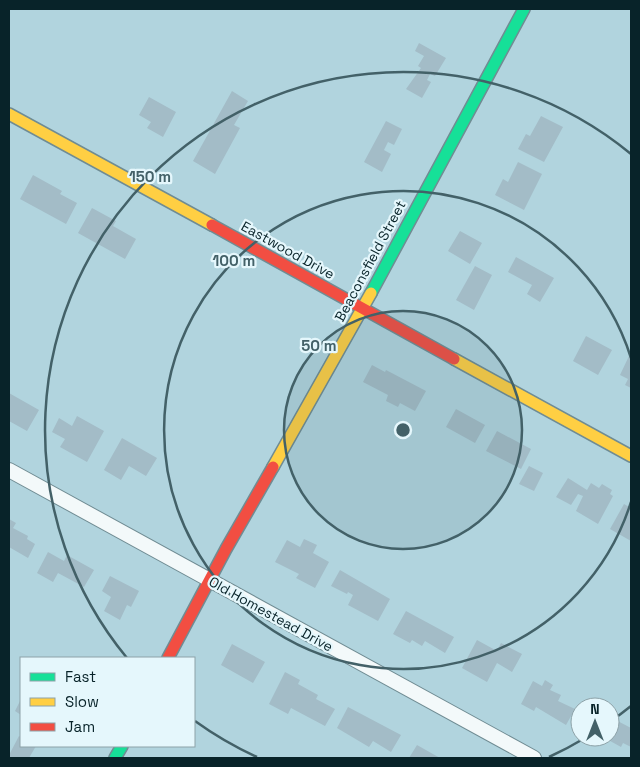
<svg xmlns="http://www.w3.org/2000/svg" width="640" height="767" viewBox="0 0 640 767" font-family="'Space Grotesk',sans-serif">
<rect width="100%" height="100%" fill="#b1d4de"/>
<path fill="#a3bcc7" d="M 419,43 L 446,58 L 435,76 L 430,74 L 427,80 L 431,82 L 422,98 L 406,89 L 421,68 L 418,66 L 424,56 L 415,51 Z
M 232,91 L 248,101 L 234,125 L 240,128 L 215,174 L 193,161 Z
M 149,97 L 176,112 L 163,137 L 147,128 L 151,122 L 139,115 Z
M 541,116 L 563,127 L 544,162 L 518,149 L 526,134 L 530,136 Z
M 386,121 L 402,129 L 394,145 L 388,142 L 384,150 L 391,154 L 382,172 L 364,162 Z
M 518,162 L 542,174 L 524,210 L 495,195 L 503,179 L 508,182 Z
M 33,175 L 62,191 L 60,194 L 77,203 L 66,224 L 20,199 Z
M 92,208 L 116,221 L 113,226 L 136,239 L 125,259 L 78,233 Z
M 460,231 L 482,243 L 470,264 L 448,251 Z
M 516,257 L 554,278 L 540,302 L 527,294 L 532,285 L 508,272 Z
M 475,266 L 492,275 L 474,310 L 456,300 Z
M 586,336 L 612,350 L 598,375 L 573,361 Z
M 629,356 L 631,357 L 631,388 L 625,385 L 628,379 L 620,375 Z
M 372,365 L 385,372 L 386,370 L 426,391 L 415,411 L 400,403 L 398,407 L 386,401 L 388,395 L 363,382 Z
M 9,393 L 39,410 L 27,431 L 9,421 Z
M 456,409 L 485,425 L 475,443 L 446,427 Z
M 77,416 L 104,431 L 87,462 L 60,447 L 65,439 L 52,432 L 59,418 L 72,426 Z
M 497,431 L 531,449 L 521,469 L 486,451 Z
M 122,438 L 157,458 L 146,476 L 129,466 L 121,480 L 104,470 Z
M 529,466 L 543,473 L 534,491 L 519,484 Z
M 568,478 L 587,490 L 591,483 L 599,488 L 602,484 L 612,490 L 610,494 L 613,496 L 598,524 L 576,511 L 583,496 L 578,494 L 571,505 L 556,497 Z
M 624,504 L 631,508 L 631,541 L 610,529 Z
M 9,519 L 16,523 L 13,528 L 28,536 L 27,539 L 35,544 L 28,558 L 9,547 Z
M 304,539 L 317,545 L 313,553 L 329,562 L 315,588 L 296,578 L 299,574 L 275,562 L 287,540 L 300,547 Z
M 48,552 L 64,561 L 67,555 L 94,570 L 84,587 L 58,573 L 53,582 L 37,573 Z
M 340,570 L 390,599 L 378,621 L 348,605 L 353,595 L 348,592 L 347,594 L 331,586 Z
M 110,576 L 139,591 L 131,607 L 127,605 L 120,620 L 104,611 L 111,597 L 102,591 Z
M 406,611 L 454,637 L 445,653 L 425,641 L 422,646 L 412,640 L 410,643 L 393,634 Z
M 477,640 L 497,651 L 501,643 L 522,654 L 512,672 L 497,663 L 487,682 L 462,668 Z
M 232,644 L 265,662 L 253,683 L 221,665 Z
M 285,672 L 300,680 L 298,684 L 318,695 L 316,699 L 335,709 L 325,726 L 291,708 L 288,714 L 269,704 Z
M 545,680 L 553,685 L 550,690 L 561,695 L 558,701 L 575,709 L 566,725 L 536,707 L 534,711 L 521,704 L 533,681 L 542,686 Z
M 21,699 L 21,715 L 15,711 Z
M 348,707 L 401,735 L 391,752 L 373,741 L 369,747 L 337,728 Z
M 610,717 L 631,728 L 631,747 L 623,743 L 621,747 L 603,737 L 601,740 L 596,737 L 610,737 Z
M 19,736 L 21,737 L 21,746 L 36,746 L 29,758 L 9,758 L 9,755 Z
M 581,737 L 594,737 L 591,742 Z
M 417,745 L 440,758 L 409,758 Z"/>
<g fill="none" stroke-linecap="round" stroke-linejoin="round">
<defs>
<path id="street" d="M 9,470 L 534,758"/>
<path id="fast" d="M 371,293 L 524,9
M 115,758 L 122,746"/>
<path id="slow" d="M 9,114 L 212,225
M 454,359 L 631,456
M 273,467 L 371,293"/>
<path id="jam" d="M 212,225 L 454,359
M 168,658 L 226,549 L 273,467"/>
</defs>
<use href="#street" stroke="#708c93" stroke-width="16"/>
<use href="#fast" stroke="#708c93" stroke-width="14"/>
<use href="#slow" stroke="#708c93" stroke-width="14"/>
<use href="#jam" stroke="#708c93" stroke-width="14"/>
<use href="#street" stroke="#f3f9fa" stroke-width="14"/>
<use href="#fast" stroke="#16e098" stroke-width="11"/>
<use href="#slow" stroke="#ffcf43" stroke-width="11"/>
<use href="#jam" stroke="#f24e42" stroke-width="11"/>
</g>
<circle cx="403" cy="430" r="119" fill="#436168" fill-opacity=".12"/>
<g fill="none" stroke="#436168" stroke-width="2.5">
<circle cx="403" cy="430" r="119"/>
<path d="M631 502A239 239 0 1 1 631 358"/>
<path d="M631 706A358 358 0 0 1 611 721M585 738A358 358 0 0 1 549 757M257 757A358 358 0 0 1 195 721M127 658A358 358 0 0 1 631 154"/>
</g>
<g text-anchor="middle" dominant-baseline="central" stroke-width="4.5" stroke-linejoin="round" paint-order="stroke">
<g font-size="14" fill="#082329" stroke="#e5f7fc">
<text transform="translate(288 250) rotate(29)">Eastwood Drive</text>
<text transform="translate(370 261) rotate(-62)">Beaconsfield Street</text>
<text transform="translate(271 614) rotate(29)">Old Homestead Drive</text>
</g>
</g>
<circle cx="403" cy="430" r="8" fill="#436168" stroke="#e5f7fc" stroke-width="2.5"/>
<g font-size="15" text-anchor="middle" font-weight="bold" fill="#436168" stroke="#e5f7fc" stroke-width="4.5" stroke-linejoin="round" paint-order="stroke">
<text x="150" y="182">150 m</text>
<text x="234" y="266">100 m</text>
<text x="319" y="351">50 m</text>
</g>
<rect width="640" height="767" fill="none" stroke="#082329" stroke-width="20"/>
<rect x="20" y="657" width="175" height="90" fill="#e5f7fc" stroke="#8da2a8"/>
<rect x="30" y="673" width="25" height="8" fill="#16e098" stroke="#8da2a8"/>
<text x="65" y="682" font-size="15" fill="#082329">Fast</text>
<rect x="30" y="698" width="25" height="8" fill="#ffcf43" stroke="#8da2a8"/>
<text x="65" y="707" font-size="15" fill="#082329">Slow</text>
<rect x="30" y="723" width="25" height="8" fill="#f24e42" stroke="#8da2a8"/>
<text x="65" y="732" font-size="15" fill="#082329">Jam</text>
<g transform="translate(595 722)"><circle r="24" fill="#e5f7fc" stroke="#8da2a8"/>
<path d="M0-4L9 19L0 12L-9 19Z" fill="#436168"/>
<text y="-8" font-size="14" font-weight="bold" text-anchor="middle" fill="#082329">N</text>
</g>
</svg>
